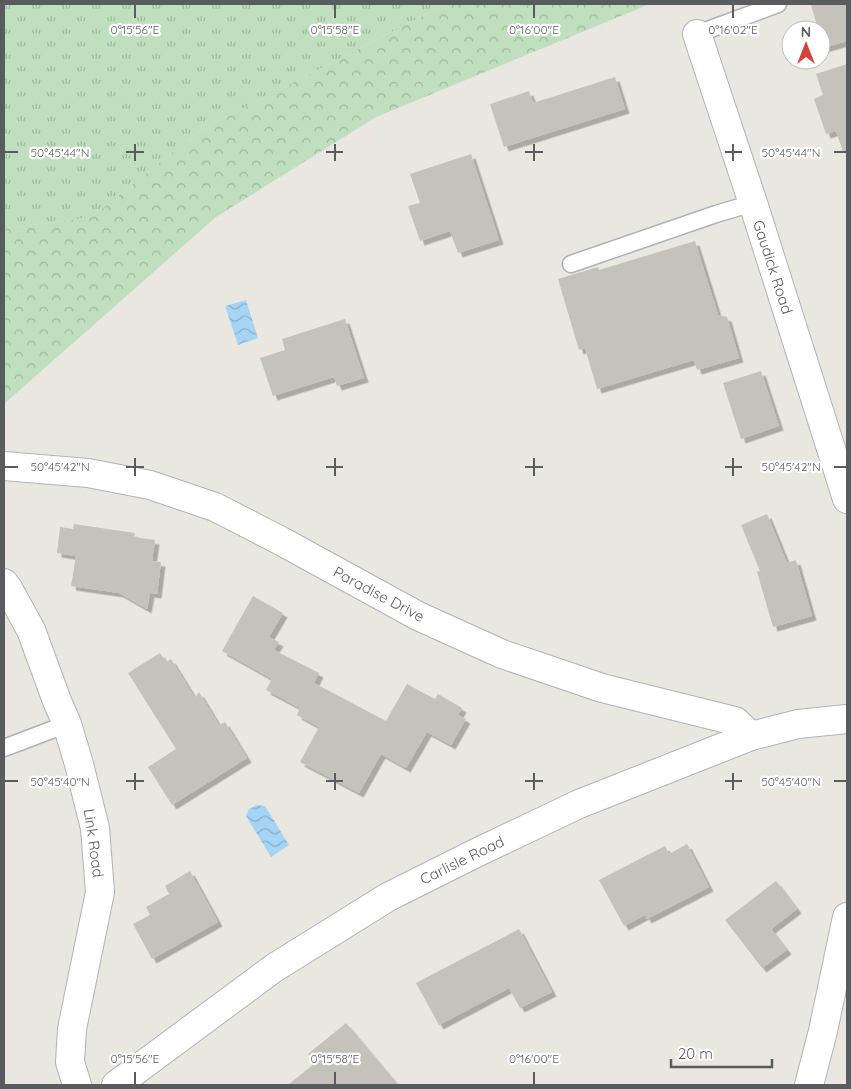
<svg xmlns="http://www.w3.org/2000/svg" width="851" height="1089" viewBox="0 0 851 1089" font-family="Quicksand,sans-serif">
<defs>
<pattern id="grass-tufts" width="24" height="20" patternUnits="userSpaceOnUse" patternTransform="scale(1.25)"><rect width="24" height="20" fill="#bfdfbe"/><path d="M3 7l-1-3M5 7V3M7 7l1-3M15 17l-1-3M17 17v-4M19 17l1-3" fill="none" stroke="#9eb89e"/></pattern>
<pattern id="forest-crowns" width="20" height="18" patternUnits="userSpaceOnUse" patternTransform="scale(1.25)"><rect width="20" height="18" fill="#bfdfbe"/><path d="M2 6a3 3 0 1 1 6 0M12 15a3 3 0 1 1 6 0" fill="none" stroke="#9eb89e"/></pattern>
<pattern id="water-waves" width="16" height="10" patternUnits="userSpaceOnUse" patternTransform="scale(1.25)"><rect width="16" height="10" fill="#a5d4f4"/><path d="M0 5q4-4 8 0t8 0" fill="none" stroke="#89afc9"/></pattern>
<filter id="shadow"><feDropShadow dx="4.5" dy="4.5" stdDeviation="0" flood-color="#0004"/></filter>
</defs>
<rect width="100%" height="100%" fill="#eae7e0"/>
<path fill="url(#grass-tufts)" d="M 4,4 L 446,4 L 198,132 L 92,217 L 4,229 Z"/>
<path fill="url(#forest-crowns)" d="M 446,4 L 650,4 L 376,117 L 216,217 L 4,404 L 4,229 L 92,217 L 198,132 Z"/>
<path fill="url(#water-waves)" d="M 246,300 L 258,338 L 238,345 L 225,306 Z
M 257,805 L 265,806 L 289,845 L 271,857 L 246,816 L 249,809 Z"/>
<path fill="#c5c2bc" filter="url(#shadow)" d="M 811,4 L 847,4 L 847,41 L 823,48 L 821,41 L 821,30 L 818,30 Z
M 847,64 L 847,152 L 843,152 L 836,131 L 826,134 L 814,99 L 823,95 L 816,74 Z
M 615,77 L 625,109 L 504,147 L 490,104 L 529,91 L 533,103 Z
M 471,154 L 499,240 L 458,253 L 450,231 L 420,241 L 408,206 L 420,203 L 410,174 Z
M 695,241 L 718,315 L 727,317 L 739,358 L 697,370 L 694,360 L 597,389 L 585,348 L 579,350 L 558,279 L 598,267 L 599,270 Z
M 345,319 L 364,378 L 337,386 L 334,377 L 273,396 L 260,358 L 285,350 L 282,339 Z
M 761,371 L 779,426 L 741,439 L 723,383 Z
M 767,514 L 787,563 L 796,560 L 812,616 L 773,627 L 757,572 L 760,571 L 741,525 Z
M 74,524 L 135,533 L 134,537 L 155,540 L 152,561 L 161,562 L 157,594 L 150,593 L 147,609 L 119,593 L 71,586 L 76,556 L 57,553 L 60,527 L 73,529 Z
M 253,596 L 283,613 L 269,637 L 279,642 L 274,650 L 319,673 L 314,683 L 386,721 L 407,684 L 435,699 L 438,694 L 462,708 L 458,715 L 466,719 L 451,745 L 427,732 L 406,768 L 381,754 L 359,793 L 300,762 L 319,727 L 297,715 L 300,708 L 266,690 L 272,679 L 222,651 Z
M 160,653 L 166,662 L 171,659 L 195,698 L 199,692 L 219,725 L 225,722 L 247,758 L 172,805 L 148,767 L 176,749 L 128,673 Z
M 687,844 L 709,887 L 647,919 L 645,915 L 624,926 L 599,880 L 665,846 L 669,854 Z
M 190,871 L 218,922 L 152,959 L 133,924 L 150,915 L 146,907 L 169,894 L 165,886 Z
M 776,881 L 797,909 L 771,929 L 787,950 L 762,968 L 725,920 Z
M 519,929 L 552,992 L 520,1008 L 509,988 L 439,1025 L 416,983 Z
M 346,1023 L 398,1085 L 288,1085 L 315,1063 L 308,1054 Z"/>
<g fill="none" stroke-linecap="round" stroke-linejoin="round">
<defs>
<path id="lane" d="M 697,34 L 778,4
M 571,264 L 716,214 L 753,203
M 4,748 L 67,724"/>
<path id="street" d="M 697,34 L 753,203 L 847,499
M 4,583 L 9,590 L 31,630 L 57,701 L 67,724 L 79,764 L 95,828 L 100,892 L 72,1029 L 70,1062 L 77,1085
M 116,1085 L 274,968 L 388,897 L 478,852 L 579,804 L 751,736
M 809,1085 L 823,1031 L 847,917"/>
<path id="secondary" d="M 4,466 L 88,473 L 150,485 L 215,507 L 283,542 L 418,616 L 502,654 L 602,688 L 735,721 L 751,736 L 798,724 L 847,719"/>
</defs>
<use href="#lane" stroke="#b0b3b6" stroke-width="19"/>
<use href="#street" stroke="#b0b3b6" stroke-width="30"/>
<use href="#secondary" stroke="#b0b3b6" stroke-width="30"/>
<use href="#lane" stroke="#fff" stroke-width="16"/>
<use href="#street" stroke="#fff" stroke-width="28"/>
<use href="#secondary" stroke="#fff" stroke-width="28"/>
</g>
<path fill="none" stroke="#595c5f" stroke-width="2" d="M 135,5 L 135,18M 335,5 L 335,18M 534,5 L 534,18M 733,5 L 733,18M 135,144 L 135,161M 335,144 L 335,161M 534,144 L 534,161M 733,144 L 733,161M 5,152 L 18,152M 126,152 L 144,152M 326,152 L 343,152M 525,152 L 543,152M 725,152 L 742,152M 834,152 L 846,152M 135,458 L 135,476M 335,458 L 335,476M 534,458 L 534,476M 733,458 L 733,476M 5,467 L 18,467M 126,467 L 144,467M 326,467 L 343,467M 525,467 L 543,467M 725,467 L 742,467M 834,467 L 846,467M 135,773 L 135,790M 335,773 L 335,790M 534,773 L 534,790M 733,773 L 733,790M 5,781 L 18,781M 126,781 L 144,781M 326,781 L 343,781M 525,781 L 543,781M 725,781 L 742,781M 834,781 L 846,781M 135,1072 L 135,1084M 335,1072 L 335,1084M 534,1072 L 534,1084"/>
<g text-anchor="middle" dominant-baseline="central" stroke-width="4.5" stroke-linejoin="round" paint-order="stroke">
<g font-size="15" fill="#595c5f" stroke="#fff">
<text transform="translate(773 267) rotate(72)">Gaudick Road</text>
<text transform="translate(379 594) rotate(28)">Paradise Drive</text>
<text transform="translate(94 843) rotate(82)">Link Road</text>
<text transform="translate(462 860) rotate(-26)">Carlisle Road</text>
</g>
</g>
<g font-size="12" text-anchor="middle" fill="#595c5f" stroke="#fff" stroke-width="4.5" stroke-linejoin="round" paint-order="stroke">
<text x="135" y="34">0°15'56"E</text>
<text x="335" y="34">0°15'58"E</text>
<text x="534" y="34">0°16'00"E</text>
<text x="733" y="34">0°16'02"E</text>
<text x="60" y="157">50°45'44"N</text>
<text x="791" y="157">50°45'44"N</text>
<text x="60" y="471">50°45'42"N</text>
<text x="791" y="471">50°45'42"N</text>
<text x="60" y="786">50°45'40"N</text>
<text x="791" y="786">50°45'40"N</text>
<text x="135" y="1063">0°15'56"E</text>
<text x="335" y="1063">0°15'58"E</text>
<text x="534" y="1063">0°16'00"E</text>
</g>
<rect width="851" height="1089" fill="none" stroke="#595c5f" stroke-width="10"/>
<g transform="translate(806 45)"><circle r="24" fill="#ffffff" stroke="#bdbebf"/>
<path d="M0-4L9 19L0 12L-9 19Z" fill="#d4433c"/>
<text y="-8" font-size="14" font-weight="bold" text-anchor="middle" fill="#595c5f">N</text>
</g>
<path d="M671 1059v8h101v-8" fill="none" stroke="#595c5f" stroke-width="2.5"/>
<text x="678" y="1059" font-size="15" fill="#595c5f" stroke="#ffffff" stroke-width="4" paint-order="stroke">20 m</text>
</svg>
